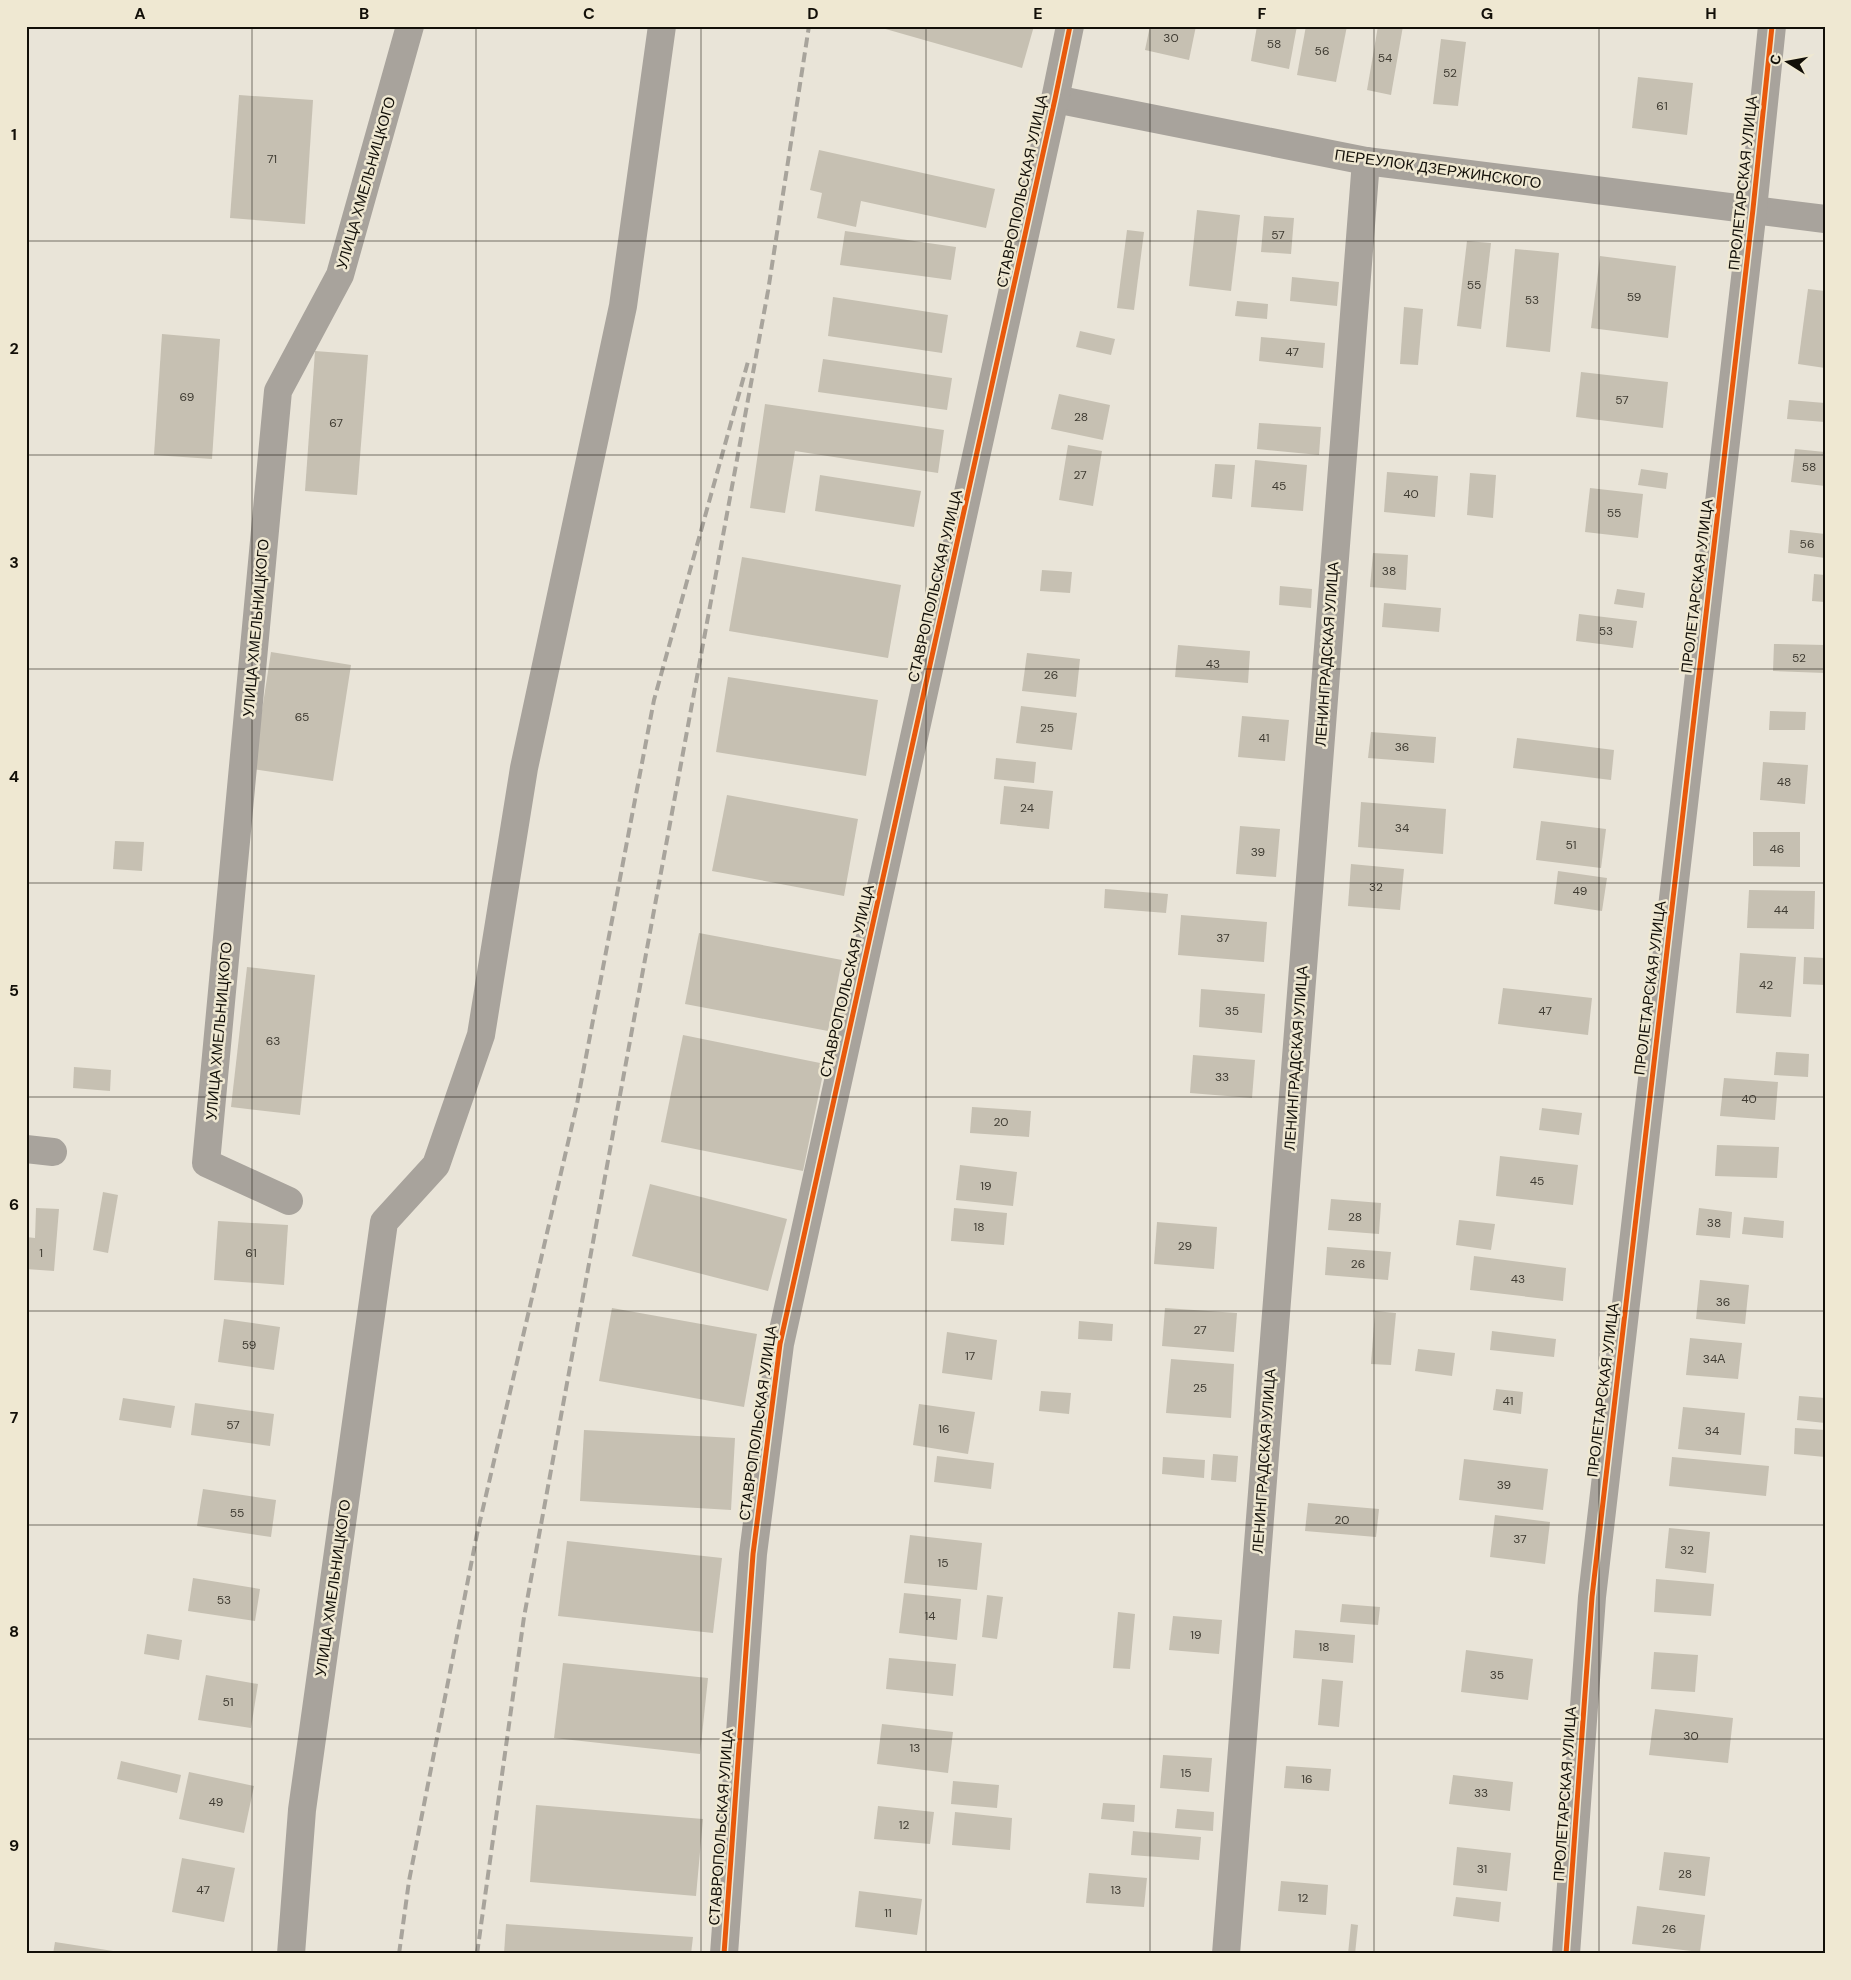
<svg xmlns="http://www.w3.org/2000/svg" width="1851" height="1980" font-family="'DM Sans',sans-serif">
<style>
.building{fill:#c6c0b2}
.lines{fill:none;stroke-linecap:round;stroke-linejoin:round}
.minor{stroke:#a8a39c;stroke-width:28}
.rail{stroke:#a8a49c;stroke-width:4;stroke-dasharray:10 5;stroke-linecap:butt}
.cycleway-casing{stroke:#efe8d2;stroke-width:8}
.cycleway{stroke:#e8590c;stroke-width:5}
.grid{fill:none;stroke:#120f08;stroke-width:1;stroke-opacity:0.55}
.labels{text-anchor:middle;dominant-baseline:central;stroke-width:5;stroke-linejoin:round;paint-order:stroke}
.number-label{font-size:12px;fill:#3f3b32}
.street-label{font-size:15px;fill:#120f08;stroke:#efe8d2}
.neatline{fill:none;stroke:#120f08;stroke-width:2}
.grid-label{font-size:16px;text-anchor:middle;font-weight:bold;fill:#120f08}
</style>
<rect width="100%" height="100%" fill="#e9e4d8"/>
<g class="building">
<path d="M875,26H1034L1022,68Z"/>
<path d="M1150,26H1196L1189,60L1145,50Z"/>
<path d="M1257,26H1297L1289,69L1251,61Z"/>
<path d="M1306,26H1347L1336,82L1297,75Z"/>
<path d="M1378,26H1403L1391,95L1367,90Z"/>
<path d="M1441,39L1466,42L1458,106L1433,104Z"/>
<path d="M1638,77L1693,83L1687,135L1632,128Z"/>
<path d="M239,95L313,100L305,224L230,218Z"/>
<path d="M819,150L995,189L986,228L861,201L856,227L817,218L822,193L810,190Z"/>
<path d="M1197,210L1240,215L1231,291L1189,286Z"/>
<path d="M1264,216L1294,218L1291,254L1261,252Z"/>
<path d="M1127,230L1144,232L1134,310L1117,308Z"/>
<path d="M845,231L956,247L951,280L840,265Z"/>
<path d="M1467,241L1491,243L1481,329L1457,326Z"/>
<path d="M1515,249L1559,253L1550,352L1506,347Z"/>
<path d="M1600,256L1676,266L1668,338L1591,328Z"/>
<path d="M1292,277L1339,282L1337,306L1290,301Z"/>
<path d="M1808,289L1825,291V368L1798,364Z"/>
<path d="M833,297L948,315L942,353L828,336Z"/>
<path d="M1237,301L1268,304L1267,319L1235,316Z"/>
<path d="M1404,307L1423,309L1418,365L1400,364Z"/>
<path d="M1080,331L1115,339L1111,355L1076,347Z"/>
<path d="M162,334L220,339L212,459L154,455Z"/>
<path d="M1261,337L1325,343L1323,368L1259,361Z"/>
<path d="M315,351L368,355L357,495L305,491Z"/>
<path d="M823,359L952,378L947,410L818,392Z"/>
<path d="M1581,372L1668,382L1663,428L1576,417Z"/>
<path d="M1059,394L1110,405L1103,440L1051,429Z"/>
<path d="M1789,400L1825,403V422L1787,419Z"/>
<path d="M765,404L944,430L938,473L795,451L785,513L750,508Z"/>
<path d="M1259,423L1321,427L1319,455L1257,449Z"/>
<path d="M1068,445L1102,451L1093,506L1059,500Z"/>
<path d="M1795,449L1825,452V486L1791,482Z"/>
<path d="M1255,460L1307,465L1303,511L1251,507Z"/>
<path d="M1215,464L1235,465L1232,499L1212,497Z"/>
<path d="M1641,469L1668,473L1666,489L1638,485Z"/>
<path d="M1387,472L1438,476L1435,517L1384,512Z"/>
<path d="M1470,473L1496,475L1493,518L1467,515Z"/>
<path d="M820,475L921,491L914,527L815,511Z"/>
<path d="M1590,488L1643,494L1638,538L1585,532Z"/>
<path d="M1790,530L1825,534V558L1788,553Z"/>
<path d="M1373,553L1408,555L1406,590L1370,587Z"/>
<path d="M742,557L901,585L888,658L729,631Z"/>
<path d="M1042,570L1072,572L1070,593L1040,591Z"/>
<path d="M1814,574L1825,575V602L1812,601Z"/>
<path d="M1280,586L1312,589L1311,608L1279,605Z"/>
<path d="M1617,589L1645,593L1643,608L1614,604Z"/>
<path d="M1384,603L1441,608L1439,632L1382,627Z"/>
<path d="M1579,614L1637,621L1633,648L1576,641Z"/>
<path d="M1774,644L1825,645V673L1773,671Z"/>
<path d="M1178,645L1250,651L1248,683L1175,677Z"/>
<path d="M271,652L351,665L333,781L253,769Z"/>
<path d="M1027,653L1080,659L1076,697L1022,691Z"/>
<path d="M728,677L878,700L866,776L716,752Z"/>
<path d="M1021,706L1077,713L1072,750L1016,743Z"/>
<path d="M1770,711L1806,712L1805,730H1769Z"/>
<path d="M1242,716L1289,720L1285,761L1238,757Z"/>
<path d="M1371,732L1436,737L1434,763L1368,758Z"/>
<path d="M1517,738L1614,750L1611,780L1513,768Z"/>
<path d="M996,758L1036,762L1034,783L994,779Z"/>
<path d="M1763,762L1808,765L1805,804L1760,800Z"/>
<path d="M1004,786L1053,791L1049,829L1000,824Z"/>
<path d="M727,795L858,819L844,896L712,871Z"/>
<path d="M1361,802L1446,809L1443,854L1358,847Z"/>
<path d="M1541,821L1606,829L1601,868L1536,860Z"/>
<path d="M1240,826L1280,829L1276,877L1236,874Z"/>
<path d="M1753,832H1800V867L1753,866Z"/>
<path d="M115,841L144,842L142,871L113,869Z"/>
<path d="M1351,864L1404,869L1400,910L1348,906Z"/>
<path d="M1558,871L1607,878L1602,911L1554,904Z"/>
<path d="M1105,889L1168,894L1166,913L1104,908Z"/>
<path d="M1749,890L1815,891L1814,929L1747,928Z"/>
<path d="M1181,915L1267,922L1264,962L1178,955Z"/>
<path d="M699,933L842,960L828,1031L685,1004Z"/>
<path d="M1740,953L1796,957L1791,1017L1736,1013Z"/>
<path d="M1804,957L1825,958V985L1803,984Z"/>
<path d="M247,967L315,975L300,1115L231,1107Z"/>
<path d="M1503,988L1592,998L1588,1035L1498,1024Z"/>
<path d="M1201,989L1265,994L1262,1033L1199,1027Z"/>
<path d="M683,1035L825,1064L803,1171L661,1142Z"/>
<path d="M1776,1052L1809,1054L1808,1077L1774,1075Z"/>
<path d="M1193,1055L1255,1060L1252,1098L1190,1093Z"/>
<path d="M74,1067L111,1070L110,1091L73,1088Z"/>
<path d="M1724,1078L1778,1082L1775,1120L1720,1116Z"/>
<path d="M972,1107L1031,1111L1029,1137L970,1133Z"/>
<path d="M1542,1108L1582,1113L1579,1135L1539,1130Z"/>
<path d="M1717,1145L1779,1147L1777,1178L1715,1176Z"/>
<path d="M1500,1156L1578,1165L1573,1205L1496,1196Z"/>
<path d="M960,1165L1017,1172L1013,1206L956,1200Z"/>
<path d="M650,1184L787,1219L768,1291L632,1256Z"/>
<path d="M103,1192L118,1195L108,1253L93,1250Z"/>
<path d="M1331,1199L1381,1203L1379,1234L1328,1230Z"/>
<path d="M36,1208L59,1209L54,1271L26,1269V1237L35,1238Z"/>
<path d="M954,1208L1007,1213L1004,1245L951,1241Z"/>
<path d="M1699,1208L1732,1212L1730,1238L1696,1235Z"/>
<path d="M1744,1217L1784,1221L1783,1238L1742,1234Z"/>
<path d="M1459,1220L1495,1224L1491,1250L1456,1245Z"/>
<path d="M218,1221L288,1225L284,1285L214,1280Z"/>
<path d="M1157,1222L1217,1227L1214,1269L1154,1264Z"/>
<path d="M1327,1247L1391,1252L1388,1280L1325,1275Z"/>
<path d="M1474,1256L1566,1268L1563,1301L1470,1290Z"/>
<path d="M1700,1280L1749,1285L1745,1324L1696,1319Z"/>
<path d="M612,1308L757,1334L744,1407L599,1381Z"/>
<path d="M1165,1308L1237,1313L1234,1352L1162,1346Z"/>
<path d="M1375,1311L1396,1313L1391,1365L1371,1364Z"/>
<path d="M224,1319L280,1327L274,1370L218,1362Z"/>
<path d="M1079,1321L1113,1324L1112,1341L1078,1339Z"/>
<path d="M1492,1331L1556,1339L1554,1357L1490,1350Z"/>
<path d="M947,1332L997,1340L992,1380L942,1373Z"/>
<path d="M1690,1338L1742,1343L1738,1379L1686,1375Z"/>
<path d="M1418,1349L1455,1353L1452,1376L1415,1371Z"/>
<path d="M1171,1359L1234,1364L1231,1418L1166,1413Z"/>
<path d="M1496,1389L1523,1392L1521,1414L1493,1410Z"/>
<path d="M1041,1391L1071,1393L1069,1414L1039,1411Z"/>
<path d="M1799,1396L1825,1398V1423L1797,1420Z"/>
<path d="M123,1398L175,1406L171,1428L119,1420Z"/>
<path d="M195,1403L274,1414L270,1446L191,1435Z"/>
<path d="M919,1404L975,1412L968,1454L913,1445Z"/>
<path d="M1683,1407L1745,1413L1741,1455L1678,1449Z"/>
<path d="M1795,1428L1825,1430V1457L1794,1454Z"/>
<path d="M584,1430L735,1438L731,1510L580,1501Z"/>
<path d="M1213,1454L1238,1456L1236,1482L1211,1480Z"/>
<path d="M937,1456L994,1463L991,1489L934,1482Z"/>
<path d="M1163,1457L1205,1460L1204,1478L1162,1474Z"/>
<path d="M1672,1457L1769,1466L1766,1496L1669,1486Z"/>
<path d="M1464,1459L1548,1469L1543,1510L1459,1500Z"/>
<path d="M203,1489L276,1500L271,1537L197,1526Z"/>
<path d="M1308,1503L1379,1509L1376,1537L1305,1531Z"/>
<path d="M1495,1515L1550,1522L1545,1564L1490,1557Z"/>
<path d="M1669,1528L1710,1532L1706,1573L1665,1568Z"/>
<path d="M910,1535L982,1543L977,1590L904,1583Z"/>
<path d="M567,1541L722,1558L713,1633L558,1616Z"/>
<path d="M193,1578L260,1589L255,1621L188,1611Z"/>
<path d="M1656,1579L1714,1584L1711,1616L1654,1612Z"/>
<path d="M904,1593L961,1599L957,1640L899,1633Z"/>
<path d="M987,1595L1003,1597L997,1639L982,1637Z"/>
<path d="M1342,1604L1380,1607L1378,1625L1340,1622Z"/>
<path d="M1118,1612L1135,1614L1130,1669L1113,1668Z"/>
<path d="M1173,1616L1222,1620L1219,1654L1169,1650Z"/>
<path d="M1295,1630L1355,1635L1353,1663L1293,1658Z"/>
<path d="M147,1634L182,1640L179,1660L144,1654Z"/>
<path d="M1466,1650L1533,1659L1528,1700L1461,1692Z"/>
<path d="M1654,1652L1698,1655L1695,1692L1651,1689Z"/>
<path d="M889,1658L956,1664L953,1696L886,1689Z"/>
<path d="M563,1663L708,1678L700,1754L554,1738Z"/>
<path d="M206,1675L258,1684L251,1728L198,1720Z"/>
<path d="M1322,1679L1343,1681L1339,1727L1318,1725Z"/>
<path d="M1655,1709L1733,1718L1728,1763L1649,1755Z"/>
<path d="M882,1724L953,1732L948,1773L877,1764Z"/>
<path d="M1163,1755L1212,1758L1209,1792L1160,1788Z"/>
<path d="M121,1761L181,1775L177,1793L117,1779Z"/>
<path d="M1286,1766L1331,1769L1329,1791L1284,1788Z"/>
<path d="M189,1772L254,1786L244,1833L179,1819Z"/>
<path d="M1453,1775L1513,1782L1510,1811L1449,1804Z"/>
<path d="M953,1781L999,1785L997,1808L951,1804Z"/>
<path d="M1103,1803L1135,1805L1134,1822L1101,1819Z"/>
<path d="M536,1805L703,1819L696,1896L530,1882Z"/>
<path d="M878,1806L934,1812L930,1844L874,1839Z"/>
<path d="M1177,1809L1214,1812L1213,1831L1175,1828Z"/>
<path d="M955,1812L1012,1818L1010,1850L952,1845Z"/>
<path d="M1133,1831L1201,1837L1199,1860L1131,1855Z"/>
<path d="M1457,1847L1511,1853L1507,1891L1453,1885Z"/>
<path d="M1664,1852L1710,1857L1705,1896L1659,1890Z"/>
<path d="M182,1858L235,1868L224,1922L172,1912Z"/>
<path d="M1089,1873L1147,1878L1144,1907L1086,1903Z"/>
<path d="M1281,1881L1328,1885L1326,1915L1278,1911Z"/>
<path d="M859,1891L922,1899L917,1935L855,1927Z"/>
<path d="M1456,1897L1501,1902L1499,1922L1453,1916Z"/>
<path d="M1637,1906L1705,1915L1700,1952L1632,1944Z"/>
<path d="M506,1924L693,1937L691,1954H504Z"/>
<path d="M1351,1924L1358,1925L1355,1954H1348Z"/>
<path d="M55,1942L126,1953V1954H53Z"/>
</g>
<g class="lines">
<g class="minor">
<path d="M1055,99L1366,161L1825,219"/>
<path d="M26,1149L53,1152"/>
<path d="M289,1201L206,1163L278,391L340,275L410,26"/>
<path d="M291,1954L302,1810L384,1222L436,1165L481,1035L524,768L623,306L662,26"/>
<path d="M724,1954L753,1554L780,1344L1055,99L1070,26"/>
<path d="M1226,1954L1366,161"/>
<path d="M1566,1954L1592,1597L1753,209L1772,26"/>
</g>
<g class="rail">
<path d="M399,1954L409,1881L477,1534L577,1104L654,700L749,358"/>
<path d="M477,1954L524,1617L768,291L809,26"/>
</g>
<g class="cycleway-casing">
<g id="cycleway">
<path d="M724,1954L753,1554L780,1344L1055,99L1070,26"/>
<path d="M1566,1954L1592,1597L1753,209L1772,26"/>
</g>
</g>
<use href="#cycleway" class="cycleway"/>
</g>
<path class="grid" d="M252,26V1954M476,26V1954M701,26V1954M926,26V1954M1150,26V1954M1374,26V1954M1599,26V1954M26,241H1825M26,455H1825M26,669H1825M26,883H1825M26,1097H1825M26,1311H1825M26,1525H1825M26,1739H1825"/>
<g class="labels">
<g class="number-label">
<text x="1171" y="38">30</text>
<text x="1274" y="44">58</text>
<text x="1322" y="51">56</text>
<text x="1385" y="58">54</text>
<text x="1450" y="73">52</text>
<text x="1662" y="106">61</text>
<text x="272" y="159">71</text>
<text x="1278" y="235">57</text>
<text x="1474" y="285">55</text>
<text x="1634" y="297">59</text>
<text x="1532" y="300">53</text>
<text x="1292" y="352">47</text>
<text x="187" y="397">69</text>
<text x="1622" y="400">57</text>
<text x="1081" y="417">28</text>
<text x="336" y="423">67</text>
<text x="1809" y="467">58</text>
<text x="1080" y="475">27</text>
<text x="1279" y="486">45</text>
<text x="1411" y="494">40</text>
<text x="1614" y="513">55</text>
<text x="1807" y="544">56</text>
<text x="1389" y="571">38</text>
<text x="1606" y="631">53</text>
<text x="1799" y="658">52</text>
<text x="1213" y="664">43</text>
<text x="1051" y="675">26</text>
<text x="302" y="717">65</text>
<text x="1047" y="728">25</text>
<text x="1264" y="738">41</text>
<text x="1402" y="747">36</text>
<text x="1784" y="782">48</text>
<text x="1027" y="808">24</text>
<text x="1402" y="828">34</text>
<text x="1571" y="845">51</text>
<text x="1777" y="849">46</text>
<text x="1258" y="852">39</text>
<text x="1376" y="887">32</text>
<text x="1580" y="891">49</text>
<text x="1781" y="910">44</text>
<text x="1223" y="938">37</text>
<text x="1766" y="985">42</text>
<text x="1232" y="1011">35</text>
<text x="1545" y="1011">47</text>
<text x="273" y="1041">63</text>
<text x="1222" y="1077">33</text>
<text x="1749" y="1099">40</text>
<text x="1001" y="1122">20</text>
<text x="1537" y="1181">45</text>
<text x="986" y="1186">19</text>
<text x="1355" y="1217">28</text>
<text x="1714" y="1223">38</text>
<text x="979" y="1227">18</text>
<text x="1185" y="1246">29</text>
<text x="41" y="1253">1</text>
<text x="251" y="1253">61</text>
<text x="1358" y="1264">26</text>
<text x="1518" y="1279">43</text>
<text x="1723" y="1302">36</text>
<text x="1200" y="1330">27</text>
<text x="249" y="1345">59</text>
<text x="970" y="1356">17</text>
<text x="1714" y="1359">34А</text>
<text x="1200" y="1388">25</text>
<text x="1508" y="1401">41</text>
<text x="233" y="1425">57</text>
<text x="944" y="1429">16</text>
<text x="1712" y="1431">34</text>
<text x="1504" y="1485">39</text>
<text x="237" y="1513">55</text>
<text x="1342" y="1520">20</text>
<text x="1520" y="1539">37</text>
<text x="1687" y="1550">32</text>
<text x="943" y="1563">15</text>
<text x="224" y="1600">53</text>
<text x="930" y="1616">14</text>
<text x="1196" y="1635">19</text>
<text x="1324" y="1647">18</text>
<text x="1497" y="1675">35</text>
<text x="228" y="1702">51</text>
<text x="1691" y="1736">30</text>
<text x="915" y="1748">13</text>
<text x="1186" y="1773">15</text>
<text x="1307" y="1779">16</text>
<text x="1481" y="1793">33</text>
<text x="216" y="1802">49</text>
<text x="904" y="1825">12</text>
<text x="1482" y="1869">31</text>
<text x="1685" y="1874">28</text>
<text x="203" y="1890">47</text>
<text x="1116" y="1890">13</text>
<text x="1303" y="1898">12</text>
<text x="888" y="1913">11</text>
<text x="1669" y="1929">26</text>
</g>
<g class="street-label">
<text transform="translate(1438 169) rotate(8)">ПЕРЕУЛОК ДЗЕРЖИНСКОГО</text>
<text transform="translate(366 183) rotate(-74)">УЛИЦА ХМЕЛЬНИЦКОГО</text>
<text transform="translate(1743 183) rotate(-84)">ПРОЛЕТАРСКАЯ УЛИЦА</text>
<text transform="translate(1022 191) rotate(-78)">СТАВРОПОЛЬСКАЯ УЛИЦА</text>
<text transform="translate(935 586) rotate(-77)">СТАВРОПОЛЬСКАЯ УЛИЦА</text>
<text transform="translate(1697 586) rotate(-83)">ПРОЛЕТАРСКАЯ УЛИЦА</text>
<text transform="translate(256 628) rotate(-85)">УЛИЦА ХМЕЛЬНИЦКОГО</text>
<text transform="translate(1327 654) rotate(-86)">ЛЕНИНГРАДСКАЯ УЛИЦА</text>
<text transform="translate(847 981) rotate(-77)">СТАВРОПОЛЬСКАЯ УЛИЦА</text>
<text transform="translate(1650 988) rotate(-83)">ПРОЛЕТАРСКАЯ УЛИЦА</text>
<text transform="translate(219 1031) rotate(-85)">УЛИЦА ХМЕЛЬНИЦКОГО</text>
<text transform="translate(1296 1058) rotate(-86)">ЛЕНИНГРАДСКАЯ УЛИЦА</text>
<text transform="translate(1603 1390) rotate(-83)">ПРОЛЕТАРСКАЯ УЛИЦА</text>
<text transform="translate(758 1423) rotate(-82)">СТАВРОПОЛЬСКАЯ УЛИЦА</text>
<text transform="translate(1264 1461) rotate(-86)">ЛЕНИНГРАДСКАЯ УЛИЦА</text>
<text transform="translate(333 1588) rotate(-82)">УЛИЦА ХМЕЛЬНИЦКОГО</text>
<text transform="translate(1565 1794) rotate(-86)">ПРОЛЕТАРСКАЯ УЛИЦА</text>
<text transform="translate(721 1827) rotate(-86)">СТАВРОПОЛЬСКАЯ УЛИЦА</text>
</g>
</g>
<rect width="1851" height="1980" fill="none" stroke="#efe8d2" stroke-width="55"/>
<g transform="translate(1788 62) rotate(281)" stroke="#efe8d2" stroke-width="4" paint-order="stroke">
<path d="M0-4L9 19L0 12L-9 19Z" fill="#120f08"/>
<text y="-8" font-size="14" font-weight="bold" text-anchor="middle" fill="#120f08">С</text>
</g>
<rect x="28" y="28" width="1796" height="1924" class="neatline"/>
<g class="grid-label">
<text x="140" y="19">A</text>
<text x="364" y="19">B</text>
<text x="589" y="19">C</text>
<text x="813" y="19">D</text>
<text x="1038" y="19">E</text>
<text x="1262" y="19">F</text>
<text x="1487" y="19">G</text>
<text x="1711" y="19">H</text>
<text x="14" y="140">1</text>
<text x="14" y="354">2</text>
<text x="14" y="568">3</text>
<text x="14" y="782">4</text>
<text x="14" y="996">5</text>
<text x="14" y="1210">6</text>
<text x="14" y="1423">7</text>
<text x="14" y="1637">8</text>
<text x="14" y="1851">9</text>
</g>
</svg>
